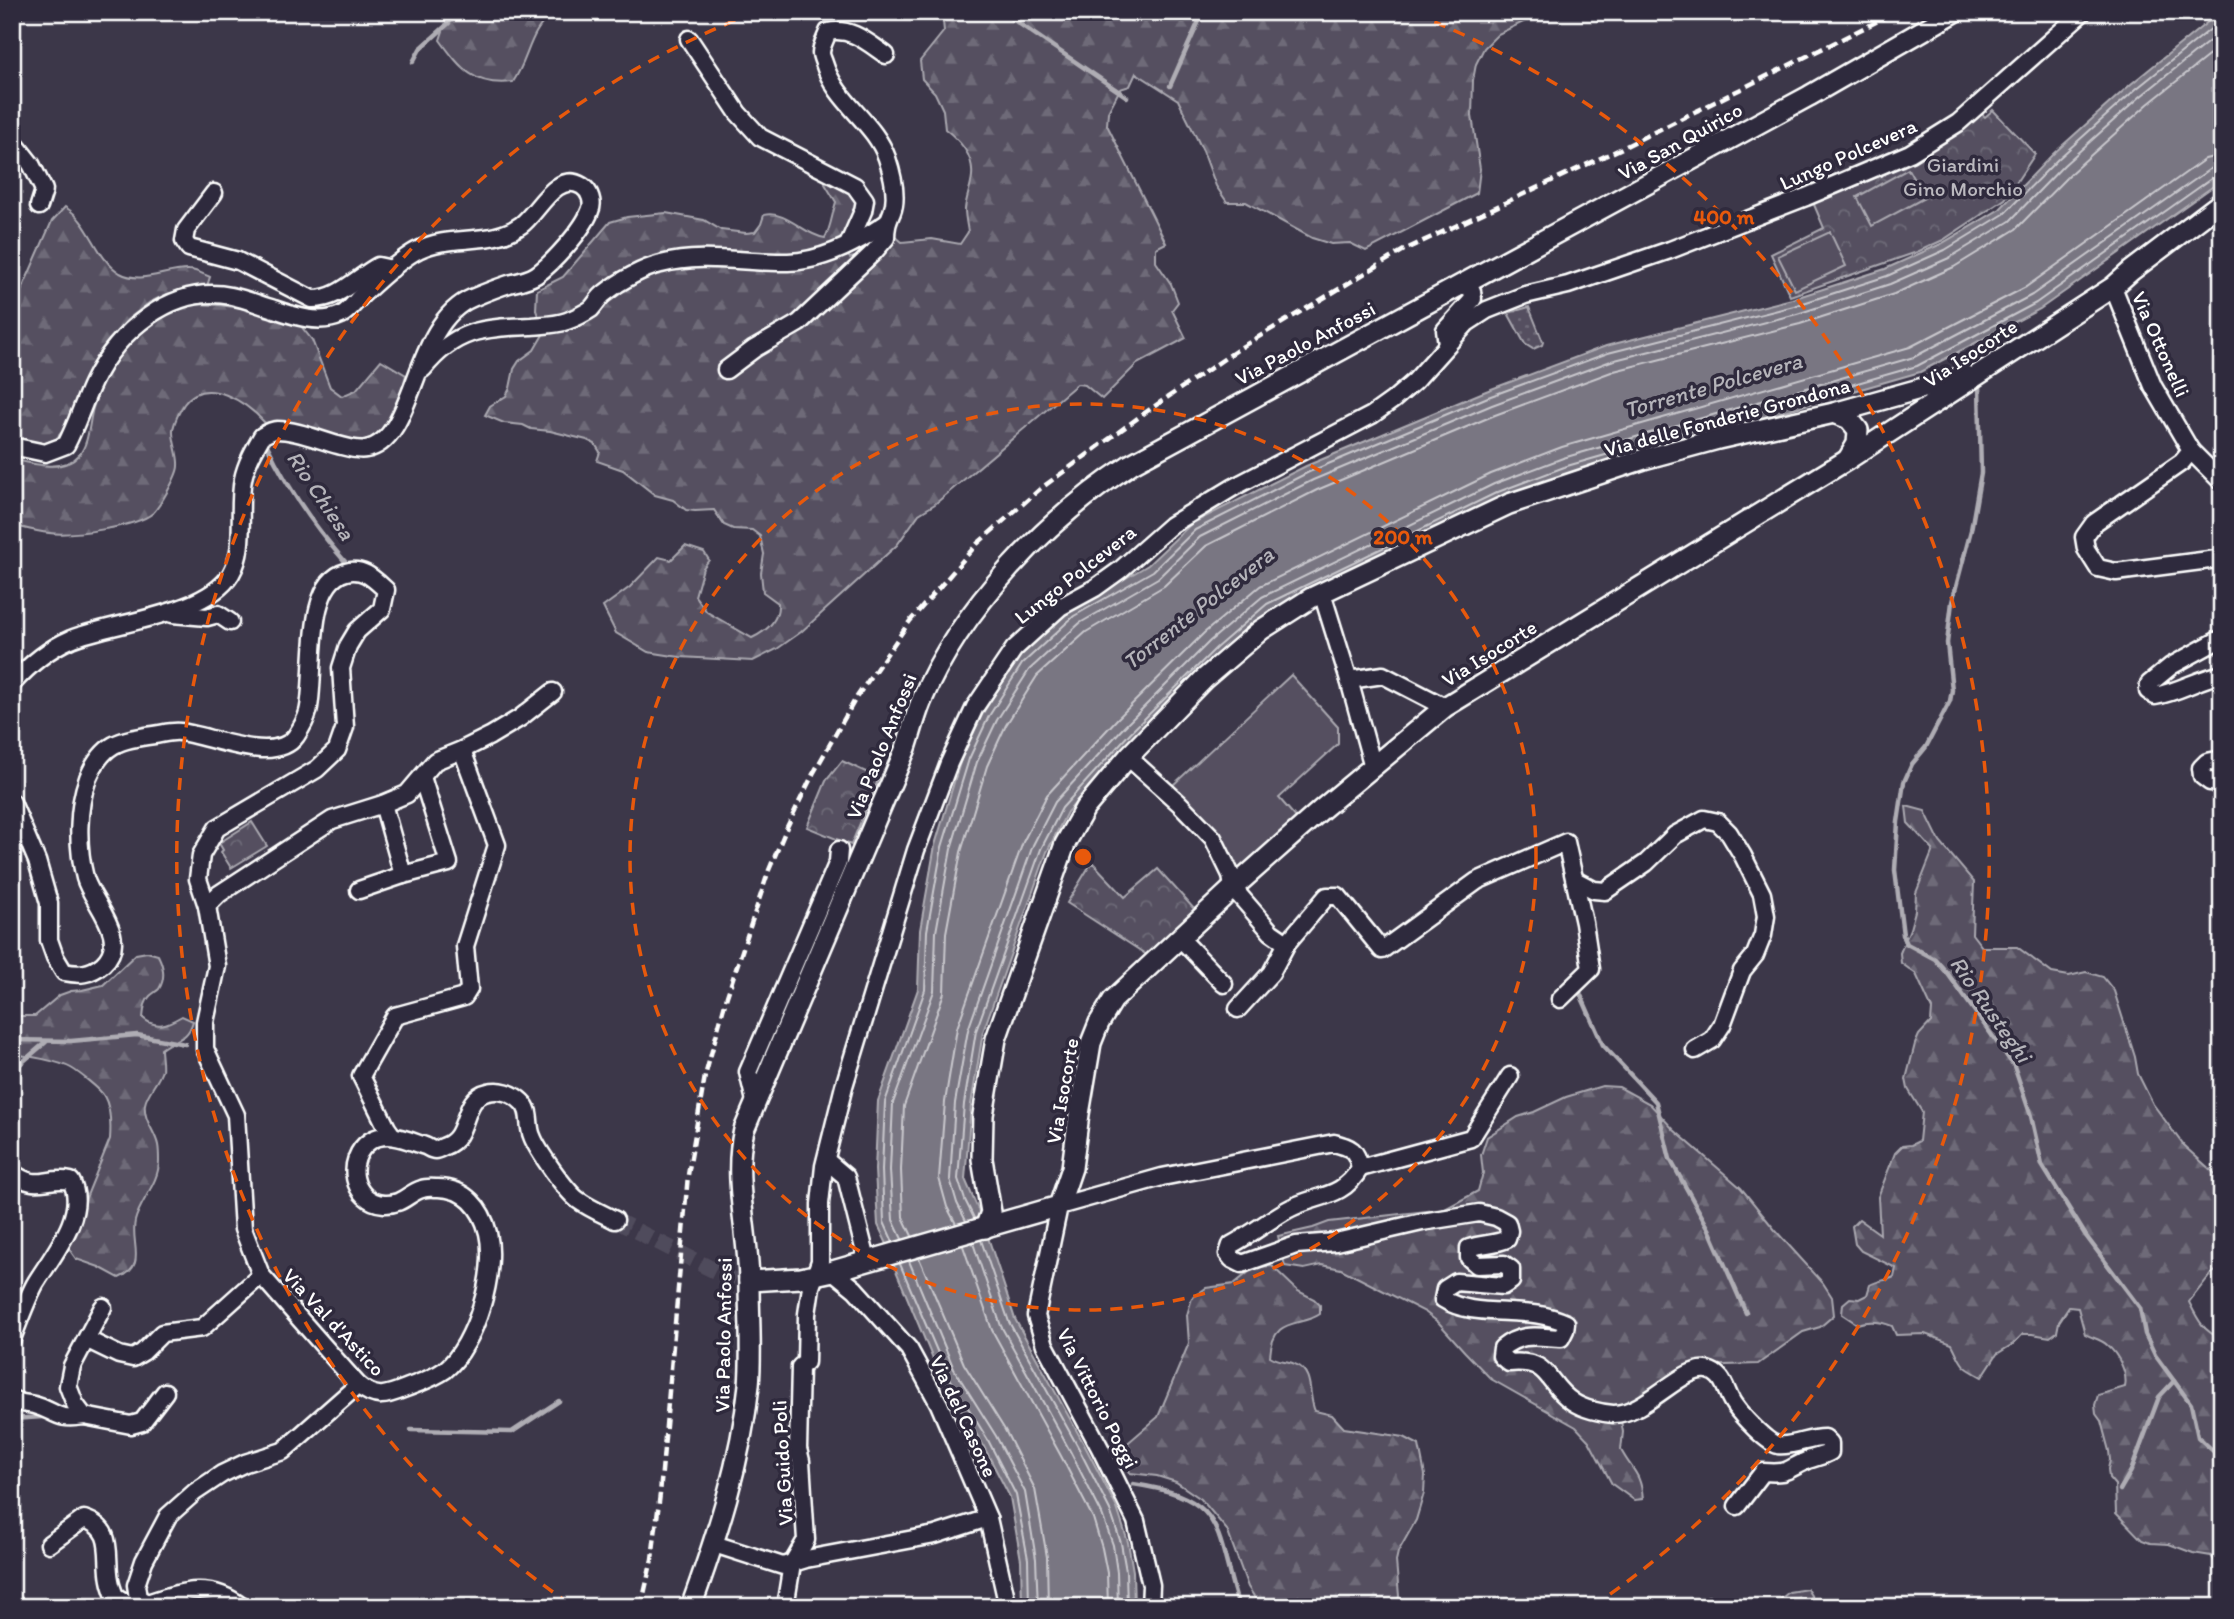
<svg xmlns="http://www.w3.org/2000/svg" width="2234" height="1619" font-family="Itim,sans-serif">
<style>
.grass{fill:url(#grass-dots);stroke:#aaa8b0;stroke-width:2}
.forest{fill:url(#forest-firs);stroke:#aaa8b0;stroke-width:2}
.park{fill:url(#park-crowns);stroke:#aaa8b0;stroke-width:2}
.garden{fill:#555060;stroke:#aaa8b0;stroke-width:2}
.water{fill:#797682;stroke:#afadb4;stroke-width:2}
.lines{fill:none;stroke-linecap:round;stroke-linejoin:round}
.shore{stroke:#c9c8cd;stroke-width:2}
.stream{stroke:#afadb4;stroke-width:4.5}
.minor-tunnel{stroke:#504b5b;stroke-width:16;stroke-dasharray:16 8;stroke-linecap:butt}
.minor-casing{stroke:#fff;stroke-width:21}
.major-casing{stroke:#fff;stroke-width:24}
.minor{stroke:#2f2a3d;stroke-width:16}
.major{stroke:#2f2a3d;stroke-width:19}
.rail{stroke:#fff;stroke-width:4.5;stroke-dasharray:10 5;stroke-linecap:butt}
.ring{fill:none;stroke:#e8590c;stroke-width:3.5;stroke-dasharray:12 9}
.labels{text-anchor:middle;dominant-baseline:central;stroke-width:7;stroke-linejoin:round;paint-order:stroke}
.street-label{font-size:21px;fill:#fff;stroke:#2f2a3d}
.park-label{font-size:21px;fill:#bbb9bf;stroke:#2f2a3d}
.water-label{font-size:23px;font-style:italic;fill:#b5b4ba;stroke:#2f2a3d}
.centre{fill:#e8590c;stroke:#2f2a3d;stroke-width:3.5}
.ring-label{font-size:21px;text-anchor:middle;font-weight:bold;fill:#e8590c;stroke:#2f2a3d;stroke-width:7;stroke-linejoin:round;paint-order:stroke}
</style>
<defs>
<pattern id="grass-dots" width="8" height="8" patternUnits="userSpaceOnUse" patternTransform="scale(1.75)"><rect width="8" height="8" fill="#555060"/><path d="M2 2h.1M6 6h.1" fill="none" stroke="#6e6a78" stroke-width="1.8" stroke-linecap="round"/></pattern>
<pattern id="forest-firs" width="22" height="20" patternUnits="userSpaceOnUse" patternTransform="scale(1.75)"><rect width="22" height="20" fill="#555060"/><path d="M5 1l3.5 6h-7zM16 11l3.5 6h-7z" fill="#6e6a78"/></pattern>
<pattern id="park-crowns" width="20" height="18" patternUnits="userSpaceOnUse" patternTransform="scale(1.75)"><rect width="20" height="18" fill="#555060"/><path d="M2 6a3 3 0 1 1 6 0M12 15a3 3 0 1 1 6 0" fill="none" stroke="#6e6a78"/></pattern>
</defs>
<rect width="100%" height="100%" fill="#3c3749"/>
<filter id="ink" filterUnits="userSpaceOnUse"><feTurbulence type="fractalNoise" baseFrequency=".0143" numOctaves="2"/><feDisplacementMap in="SourceGraphic" scale="14" xChannelSelector="R" yChannelSelector="G"/><feConvolveMatrix kernelMatrix="1 2 1 2 8 2 1 2 1" color-interpolation-filters="sRGB"/></filter>
<g filter="url(#ink)">
<path class="grass" d="M1529,307L1543,342L1542,345L1533,349L1525,344L1508,313Z"/>
<g class="forest">
<path d="M453,12H554C528,32 530,57 513,82C475,87 461,69 440,40L446,22Z"/>
<path d="M942,12H1544L1498,34L1484,48L1476,64L1473,80L1472,116L1480,169L1477,193L1366,251L1350,243L1331,244L1312,238L1246,202H1227L1216,186L1203,151L1178,100L1136,73L1130,86L1120,89L1108,112L1107,125L1166,243L1156,248V262L1171,284L1178,302L1172,310L1186,338L1137,364L1102,399L1085,385L1077,384L935,504L919,514L897,545L801,632L777,649L753,661L680,657L648,652L616,633L603,607L630,587L659,557L671,560L685,546L704,552L709,560L703,568L695,596L707,612L752,638C767,631 779,620 778,603L763,592L761,573L764,554L760,536L752,530L733,529L724,525L714,510L695,511L686,510L673,500L655,495L623,470L597,461L600,452L595,444L587,440L550,431L531,429L523,425L504,423L485,415L490,406L506,396L510,388L514,369L519,361L534,350L544,333L536,310L537,290L563,277L610,222L627,217L666,213L704,220L721,230L746,233L755,232L761,224L764,215C787,210 803,235 825,238C831,227 832,214 836,202L825,184L834,180L857,197L858,207L843,251L850,258L859,256L895,236L902,242L932,239L960,244L968,232C967,225 965,217 965,209C966,198 971,187 972,176C974,155 959,140 945,129L943,110L935,93L922,79L920,61L944,31Z"/>
<path d="M65,207C91,222 95,258 120,273C142,285 166,269 189,270C196,270 203,274 210,277L207,286L167,294L150,302L127,320L111,340L89,372L68,424L56,439L43,444L12,436V312L52,221Z"/>
<path d="M195,304L219,305L250,309L300,325L312,340L330,387L342,396L356,390L381,360L406,375L399,402L388,423L375,437L357,442L275,421L265,423C247,403 206,374 184,404C179,412 175,420 173,429C172,441 179,454 178,466C178,475 160,506 153,513C137,527 70,536 49,533C37,532 24,528 12,525V459C32,464 64,473 79,455C89,444 89,422 93,408C104,368 136,328 174,311C180,308 188,306 195,304Z"/>
<path d="M1906,806L1925,811L1940,842L1974,882L1972,934L1982,947H2017L2052,973L2069,976L2086,972L2103,977L2114,991L2135,1057L2138,1074L2153,1104L2184,1146L2222,1180V1267L2211,1274L2189,1302C2198,1320 2203,1331 2222,1339V1571L2211,1556L2193,1553L2169,1544L2150,1543L2142,1540L2116,1513L2115,1485L2109,1478L2108,1469L2110,1460L2109,1451L2101,1421L2096,1414L2095,1405L2098,1395L2125,1387C2128,1373 2118,1354 2107,1345C2101,1339 2092,1338 2085,1334L2078,1308L2069,1307L2059,1322L2057,1332L2050,1337L2032,1334H2023L2013,1344L1997,1354L1982,1377C1959,1365 1963,1365 1952,1344L1925,1334L1896,1335L1892,1326C1880,1321 1870,1320 1857,1324L1842,1314L1843,1304L1850,1298L1859,1299L1867,1295L1870,1285C1878,1280 1886,1281 1894,1277L1896,1268L1861,1251L1855,1244L1852,1226L1859,1219L1880,1234L1878,1197L1895,1153L1902,1146L1911,1145L1919,1141L1922,1112L1908,1089L1906,1079L1915,1044L1919,1035L1931,1022L1932,1009L1916,974L1901,963L1900,953L1910,929L1915,911L1916,893L1933,850L1908,823Z"/>
<path d="M147,952L158,955C163,965 166,978 159,989C157,991 152,994 150,996C144,1002 144,1010 143,1018C156,1030 168,1024 182,1016L193,1021C187,1042 176,1037 161,1049C161,1055 163,1064 162,1070C159,1082 147,1092 145,1104C143,1120 155,1131 158,1145C159,1150 159,1156 159,1161C159,1184 140,1200 135,1221C130,1244 148,1266 119,1278L99,1267L76,1259L69,1249L75,1225L110,1139C111,1125 111,1108 104,1096C100,1089 78,1072 71,1068C60,1062 25,1054 12,1055V1016H35L60,995L71,991L82,990L103,985L136,954Z"/>
<path d="M1602,1086L1619,1087L1650,1104L1674,1130L1741,1188L1775,1230L1823,1283L1832,1297L1834,1315L1820,1327L1803,1332L1758,1364L1693,1366L1620,1415L1623,1432L1621,1450C1632,1471 1641,1472 1643,1499L1634,1500L1612,1484L1589,1441L1576,1427L1491,1379L1465,1352L1439,1323L1425,1312L1341,1269L1322,1265L1304,1269L1285,1266L1278,1236L1313,1228L1329,1222L1445,1209L1478,1191L1483,1173L1481,1155L1487,1137L1518,1117L1534,1112L1566,1097Z"/>
<path d="M1272,1266L1298,1291L1314,1299L1320,1305V1314C1300,1328 1273,1315 1270,1356C1279,1362 1288,1360 1297,1365C1314,1373 1308,1396 1315,1411L1332,1415L1344,1428L1404,1437L1419,1445L1425,1475L1424,1493L1416,1520L1398,1552L1396,1561L1399,1596L1397,1607H1261L1248,1587L1227,1530L1201,1499L1176,1482L1157,1476L1130,1473L1123,1447L1158,1417L1189,1343L1187,1315L1192,1298L1206,1288L1234,1284L1255,1267Z"/>
<path d="M1807,1589L1818,1607H1767L1775,1604L1789,1592Z"/>
<path d="M1708,1596L1726,1598L1740,1607H1687Z"/>
</g>
<g class="park">
<path d="M1993,110L2035,154L2005,199L1943,240L1917,252L1790,296L1771,254L1824,228L1812,200L1911,158L1976,118L1981,113L1985,117Z"/>
<path d="M842,761L879,778L851,845L807,827L826,781Z"/>
<path d="M252,822L267,846L231,868L221,852L223,850L219,843Z"/>
<path d="M1092,862L1125,897L1158,869L1195,910L1147,955L1067,903Z"/>
</g>
<g class="garden">
<path d="M1908,169L1924,198L1872,226L1857,197Z"/>
<path d="M1830,232L1846,266L1795,290L1778,256Z"/>
<path d="M1291,675L1338,727V744L1279,798L1298,820L1241,874L1216,829L1173,785Z"/>
</g>
<path class="water" d="M2220,12L2222,180L2040,309L1920,372L1569,473L1501,498L1272,609L1220,653L1136,737L1067,812L1047,852L983,1032L971,1105L965,1179L981,1216L1015,1319L1084,1444L1117,1508L1128,1542L1133,1571L1134,1607H1022L1021,1560L1010,1497L982,1443L940,1376L894,1266L887,1244L878,1225L875,1170L878,1101L918,989L920,930L935,845L962,756L983,713L1016,660L1070,611L1148,565L1191,524L1306,466L1486,391L1606,346L1792,299L1885,269L1941,244L2000,209L2053,154L2131,84Z"/>
<g class="lines">
<g class="shore">
<path d="M974,1218L965,1200L958,1179L964,1104L976,1031L1041,849L1062,808L1131,732L1216,648L1267,604L1498,492L1567,466L1917,366L2036,303L2215,176L2222,174"/>
<path d="M966,1221L957,1203L950,1179L955,1103L968,1030L1033,845L1055,802L1124,727L1210,641L1262,597L1494,484L1563,458L1914,357L2032,295L2210,169L2222,166"/>
<path d="M956,1224L947,1207L939,1178L945,1102L957,1028L1023,842L1047,795L1117,719L1204,633L1260,586L1491,474L1562,447L1910,347L2026,287L2205,159L2222,155"/>
<path d="M912,1236L903,1217L901,1170L904,1106L944,993L946,933L961,852L987,766L1006,725L1037,676L1086,632L1164,586L1206,546L1317,490L1495,415L1614,371L1800,324L1894,294L1954,267L2016,229L2071,173L2148,104L2222,45"/>
<path d="M902,1239L893,1220L890,1170L893,1103L934,991L936,932L951,849L977,762L997,720L1029,670L1080,623L1158,578L1200,537L1313,480L1492,405L1611,361L1797,314L1890,284L1949,258L2010,221L2064,165L2141,96L2222,31"/>
<path d="M981,1240L1009,1322L1078,1447L1110,1510L1121,1543L1126,1571L1127,1607"/>
<path d="M893,1242L884,1222L882,1170L885,1102L925,990L927,931L942,847L969,759L989,716L1022,664L1074,616L1153,571L1195,530L1309,472L1488,397L1608,353L1794,306L1887,276L1945,250L2004,214L2058,159L2136,89L2222,20"/>
<path d="M973,1243L1001,1326L1070,1451L1102,1514L1113,1545L1117,1572L1118,1607"/>
<path d="M963,1246L992,1330L1061,1456L1093,1518L1102,1548L1107,1573L1108,1607"/>
<path d="M919,1258L964,1364L1005,1430L1035,1489L1047,1557L1048,1607"/>
<path d="M909,1261L954,1369L996,1436L1025,1492L1036,1559L1038,1607"/>
<path d="M900,1264L946,1372L988,1440L1016,1495L1028,1559L1029,1607"/>
</g>
<g class="stream">
<path d="M1002,12L1127,97"/>
<path d="M413,62L420,49L449,23L454,12"/>
<path d="M1170,86L1203,12"/>
<path d="M1979,386L1981,473L1971,530L1952,602L1947,643L1952,690L1950,701L1926,747L1912,764L1904,782L1898,822L1895,870L1903,935L1907,944L1935,959L1948,974L2014,1066L2031,1116L2042,1165L2086,1236L2140,1308L2145,1334L2155,1355L2191,1404L2198,1437L2222,1459"/>
<path d="M266,443C287,488 316,529 348,565"/>
<path d="M1579,991L1603,1045L1656,1102L1670,1159L1709,1229L1746,1313"/>
<path d="M12,1040L71,1041L137,1035L185,1044"/>
<path d="M12,1071L46,1042"/>
<path d="M12,1419L43,1417"/>
<path d="M411,1430L512,1432L559,1401"/>
<path d="M1133,1484C1228,1498 1214,1530 1239,1607"/>
<path d="M2120,1490L2131,1471L2159,1397L2174,1381"/>
</g>
<path class="minor-tunnel" d="M615,1220L735,1281"/>
<g class="minor-casing">
<g id="minor">
<path d="M12,14L14,12"/>
<path d="M689,39L738,113L760,137L855,186L865,200L863,211L848,245"/>
<path d="M12,140L31,164L44,190L39,206"/>
<path d="M214,193L186,230L184,241L189,248L238,261L312,299C338,300 356,278 378,266L392,269"/>
<path d="M2113,287L2153,386L2191,451L2182,462L2094,523L2084,537L2086,549L2098,568L2116,572L2217,559L2222,561"/>
<path d="M1447,344L1445,330L1473,299L1472,291L1467,281"/>
<path d="M423,369C455,329 482,328 531,326C543,325 556,325 567,321C575,318 585,313 591,309C596,304 599,297 605,293C620,281 643,268 661,264C703,253 746,263 788,262C823,261 857,243 885,224"/>
<path d="M726,370L754,349L799,323L874,252L886,238C886,226 888,222 892,212C898,197 892,173 887,158C874,121 836,103 824,63C823,60 821,56 821,53C821,46 826,38 828,32C851,27 867,42 886,55"/>
<path d="M12,446L45,453L66,445C77,424 83,403 93,382C117,332 172,284 231,296C246,299 260,305 274,309C294,316 320,325 341,315C348,312 355,302 361,296C375,283 401,258 418,250C451,233 491,247 521,225C538,213 556,170 582,186C590,191 594,203 590,211C583,230 552,264 536,275C528,280 517,282 509,284C496,288 484,293 472,298C411,324 417,440 366,449C357,451 346,447 338,445C319,440 297,430 277,430C272,430 267,433 262,436C254,450 246,464 243,479C237,509 247,547 231,574C206,615 114,622 71,639C48,649 29,665 12,684"/>
<path d="M2191,451L2222,482"/>
<path d="M1322,593L1349,680L1373,767"/>
<path d="M172,614L207,617L218,614L230,622"/>
<path d="M2222,638L2171,666L2149,684L2148,691L2155,696C2179,692 2198,679 2222,674"/>
<path d="M1349,680L1383,675L1445,707"/>
<path d="M1128,757L1179,803L1213,838L1231,875L1233,888L1271,932L1287,943L1327,896H1338L1382,950L1477,881L1566,842L1584,923L1591,969L1560,999"/>
<path d="M2222,759L2207,762L2201,768L2202,776L2210,782L2222,783"/>
<path d="M12,802L37,861L49,903V940L55,957L64,972C79,975 90,975 103,964C131,938 92,903 85,878C77,847 77,808 88,778C103,743 119,740 154,735C162,734 172,731 180,732C209,735 275,766 296,736C300,730 306,720 308,712C317,678 303,583 346,572C363,567 374,579 386,590L382,609L357,631L348,646L341,668L345,727L337,750L317,769L217,828L201,855L198,879L207,906L217,966L205,1022V1049L236,1115L243,1229L261,1275L358,1385C376,1400 386,1396 406,1388C419,1383 434,1378 445,1370C476,1345 497,1271 488,1233C482,1208 465,1188 438,1188C434,1188 427,1187 422,1189C408,1193 403,1205 384,1204C352,1202 344,1159 370,1141C387,1130 407,1140 425,1146C428,1147 431,1150 435,1150C438,1150 442,1147 445,1146C471,1137 460,1098 488,1092C500,1089 513,1093 522,1102C532,1111 527,1125 532,1136C537,1150 566,1191 578,1200C589,1208 603,1214 615,1220"/>
<path d="M403,875L449,863L422,777"/>
<path d="M1575,880L1594,890L1605,891L1646,863L1675,835L1704,819L1718,822L1729,833L1743,856L1762,894L1766,916L1763,935L1755,955L1742,971L1722,1025L1712,1040L1695,1050"/>
<path d="M359,890L403,875L383,804"/>
<path d="M207,906L219,894L332,820L383,804L407,794L435,761L462,750L490,736L520,718L553,692"/>
<path d="M1180,938L1224,984"/>
<path d="M1238,1009L1271,973L1287,943"/>
<path d="M755,1101L748,1072L838,862L839,850"/>
<path d="M392,1135L387,1128L361,1076L395,1016L464,997L469,989L465,946L497,845L462,750"/>
<path d="M826,1160L846,1177L867,1260"/>
<path d="M1360,1168L1471,1138L1510,1076"/>
<path d="M12,1172C37,1192 45,1176 71,1181C89,1213 51,1257 35,1284C26,1301 19,1321 12,1339"/>
<path d="M833,1271L855,1289L909,1349L939,1404L988,1518L1008,1607"/>
<path d="M103,1307L72,1366L68,1386L75,1404L84,1416L131,1425L142,1422L165,1392"/>
<path d="M88,1340L119,1355L133,1358L143,1352L162,1333L202,1328L261,1275"/>
<path d="M12,1399C20,1404 25,1403 34,1405C57,1411 55,1421 84,1416"/>
<path d="M49,1544L84,1519C116,1529 105,1556 110,1580C111,1586 113,1591 115,1596L133,1607"/>
<path d="M714,1544L783,1566L806,1559L935,1535L988,1518"/>
<path d="M242,1607C210,1581 181,1592 147,1603L138,1598L136,1585L144,1561L168,1516L195,1492L222,1474L245,1463L283,1451L358,1385"/>
<path d="M785,1607L792,1564L806,1540L801,1461L798,1449L800,1367L806,1362L807,1314L811,1287L820,1261V1204L824,1166L844,1086L916,850L949,763L975,707L1014,649L1060,607L1095,588L1120,570L1171,525L1234,487L1372,415L1393,400L1415,381L1467,323L1487,310L1525,295L1568,285L1670,250L1806,197L1910,153L1958,123L2083,12"/>
<path d="M1150,1607L1151,1585L1136,1521L1100,1448L1045,1345L1036,1316L1059,1206L1162,1177L1334,1143C1352,1148 1356,1149 1360,1168C1342,1200 1315,1194 1287,1210C1268,1221 1250,1235 1231,1245L1228,1254L1232,1259L1242,1264L1296,1245L1336,1242L1422,1222L1479,1213L1496,1217L1507,1223L1509,1231L1507,1239C1494,1245 1482,1243 1469,1248V1258L1477,1265L1504,1264L1511,1269V1281L1503,1286L1456,1282L1445,1289L1443,1299C1475,1320 1528,1304 1566,1323L1565,1330L1561,1338C1537,1337 1522,1332 1502,1348L1501,1356L1509,1363C1553,1359 1544,1383 1573,1402C1583,1409 1601,1413 1613,1414C1645,1415 1683,1365 1707,1370C1726,1374 1725,1394 1735,1406C1742,1416 1767,1443 1778,1445C1793,1447 1810,1437 1825,1438L1830,1443V1452C1823,1456 1816,1457 1808,1460C1785,1470 1790,1474 1763,1472L1737,1506"/>
</g>
</g>
<g class="major-casing">
<g id="major">
<path d="M1834,413L1849,419L1858,430L1857,444L1848,459"/>
<path d="M985,1228L991,1212L982,1159L983,1115L996,1039L1065,844L1085,808L1128,757L1204,679L1261,630L1311,598L1509,504L1644,459L1718,439L1834,413L1966,376"/>
<path d="M749,1281L801,1278L833,1271L1059,1206L1072,1168L1079,1114L1091,1043L1099,1023L1113,1000L1233,888L1322,809L1445,707L1847,460L2113,287L2131,271L2222,202"/>
<path d="M691,1607C717,1535 741,1462 749,1385C752,1352 749,1317 749,1284C749,1234 732,1178 744,1130L906,748C911,733 915,717 921,702C961,607 1047,519 1131,464L1809,96L1955,12"/>
</g>
</g>
<use href="#minor" class="minor"/>
<use href="#major" class="major"/>
<path class="rail" d="M641,1607L652,1559L660,1494L688,1175L705,1076L727,996L769,870L787,827L813,774L856,698L910,621L977,544L1040,489L1146,412L1240,348L1404,250L1620,149L1896,12"/>
</g>
</g>
<g class="ring">
<circle cx="1083" cy="857" r="453"/>
<path d="M570 1604A906 906 0 0 1 751 14M1415 14A906 906 0 0 1 1596 1604"/>
</g>
<g class="labels">
<g class="street-label">
<text transform="translate(1680 141) rotate(-29)">Via San Quirico</text>
<text transform="translate(1848 154) rotate(-24)">Lungo Polcevera</text>
<text transform="translate(1305 343) rotate(-28)">Via Paolo Anfossi</text>
<text transform="translate(2161 344) rotate(66)">Via Ottonelli</text>
<text transform="translate(1970 353) rotate(-33)">Via Isocorte</text>
<text transform="translate(1727 417) rotate(-15)">Via delle Fonderie Grondona</text>
<text transform="translate(1075 574) rotate(-38)">Lungo Polcevera</text>
<text transform="translate(1489 653) rotate(-32)">Via Isocorte</text>
<text transform="translate(881 746) rotate(-68)">Via Paolo Anfossi</text>
<text transform="translate(1062 1091) rotate(-80)">Via Isocorte</text>
<text transform="translate(334 1322) rotate(47)">Via Val d'Astico</text>
<text transform="translate(723 1335) rotate(-89)">Via Paolo Anfossi</text>
<text transform="translate(1098 1398) rotate(63)">Via Vittorio Poggi</text>
<text transform="translate(964 1416) rotate(65)">Via del Casone</text>
<text transform="translate(782 1463) rotate(-93)">Via Guido Poli</text>
</g>
<g class="park-label">
<text x="1963" y="164">Giardini<tspan x="1963" dy="24">Gino Morchio</tspan></text>
</g>
<g class="water-label">
<text transform="translate(1713 385) rotate(-16)">Torrente Polcevera</text>
<text transform="translate(321 495) rotate(56)">Rio Chiesa</text>
<text transform="translate(1198 608) rotate(-38)">Torrente Polcevera</text>
<text transform="translate(1991 1009) rotate(55)">Rio Rusteghi</text>
</g>
</g>
<circle cx="1083" cy="857" r="10" class="centre"/>
<g class="ring-label">
<text x="1724" y="224">400 m</text>
<text x="1403" y="544">200 m</text>
</g>
<rect width="2234" height="1619" fill="none" stroke="#2f2a3d" stroke-width="42"/>
<rect x="21" y="21" width="2192" height="1577" fill="none" stroke="#fff" stroke-width="2.5" filter="url(#ink)"/>
</svg>
